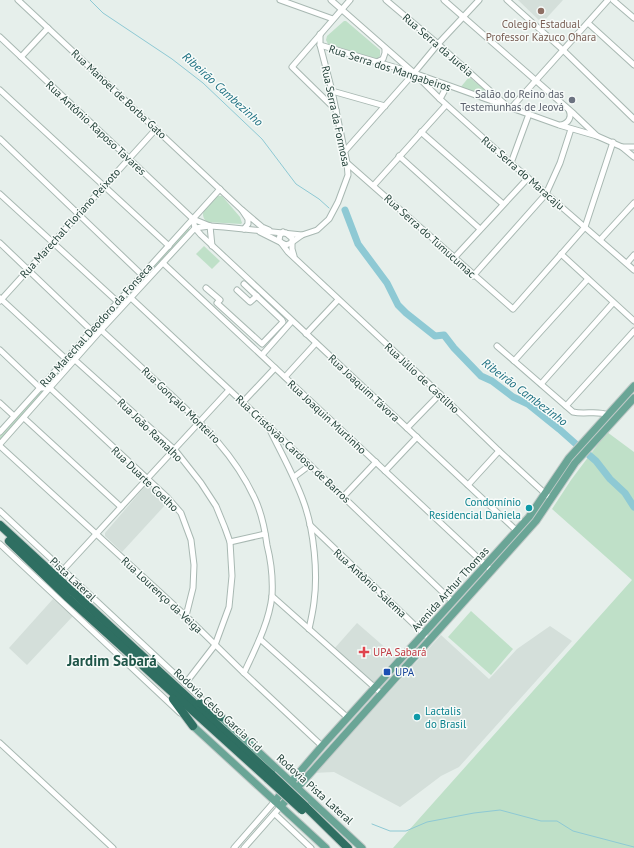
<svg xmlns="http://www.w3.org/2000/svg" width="634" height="848" font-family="'PT Sans',sans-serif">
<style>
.built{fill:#d4dfda}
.green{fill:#bfe0c8}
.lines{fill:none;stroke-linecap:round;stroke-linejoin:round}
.stream{stroke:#8ec9d4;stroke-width:1}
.river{stroke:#8ec9d4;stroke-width:7}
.minor-casing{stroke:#a8b8b2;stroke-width:7}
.major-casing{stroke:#c2cac8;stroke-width:9}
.highway-casing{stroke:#c2cac8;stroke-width:10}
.minor{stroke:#fff;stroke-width:5}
.major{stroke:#6aa596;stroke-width:7}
.highway{stroke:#2f6f62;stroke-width:8}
.highway-bridge-casing{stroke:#c2cac8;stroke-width:10;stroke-linecap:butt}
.highway-bridge{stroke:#2f6f62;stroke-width:8}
.education-dot{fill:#8d6e63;stroke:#f7fbf9;stroke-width:1.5}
.worship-dot{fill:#6b7280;stroke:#f7fbf9;stroke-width:1.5}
.culture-dot{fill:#0f9aa8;stroke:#f7fbf9;stroke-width:1.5}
.health-dot{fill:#e0444e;stroke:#f7fbf9;stroke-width:1.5}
.transit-dot{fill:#1a4fb4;stroke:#f7fbf9;stroke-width:1.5}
.labels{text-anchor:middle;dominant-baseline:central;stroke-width:3;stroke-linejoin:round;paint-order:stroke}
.education-label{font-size:11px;fill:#785e54;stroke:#f7fbf9}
.street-label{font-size:11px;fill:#24423a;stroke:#f7fbf9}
.worship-label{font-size:11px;fill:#5b616d;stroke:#f7fbf9;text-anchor:end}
.culture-label{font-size:11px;fill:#0d838f;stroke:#f7fbf9;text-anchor:end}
.health-label{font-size:11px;fill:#be3a42;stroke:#f7fbf9;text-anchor:start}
.transit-label{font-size:11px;fill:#164399;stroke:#f7fbf9;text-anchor:start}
.water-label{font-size:12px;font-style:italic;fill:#1c6f80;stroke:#f7fbf9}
.district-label{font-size:15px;font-weight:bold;fill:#1f5548;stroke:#f7fbf9}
</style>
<rect width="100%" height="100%" fill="#e6efeb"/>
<g class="built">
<path d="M518,0H563L542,23Z"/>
<path d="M147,484L167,503L122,552L105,536V533Z"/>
<path d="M53,599L73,616L27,665L9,648Z"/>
<path d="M357,623L396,657L373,683L334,649Z"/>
<path d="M550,626L572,641L459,767L441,776L400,807L334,772L313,773L351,734L441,635L489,679L517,649Z"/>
</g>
<g class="green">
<path d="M344,21H346L380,50V56L378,58H374L328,44L326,40L327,36Z"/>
<path d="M469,77L499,101L460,88Z"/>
<path d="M217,196H222L240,217L242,223L241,224L207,222C197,214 208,201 217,196Z"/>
<path d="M187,228L189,229V231L125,302L123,303L122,301Z"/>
<path d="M204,246L220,261L212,269L196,254Z"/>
<path d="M117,306L119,307L52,383H49V381Z"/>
<path d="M41,389L44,391L0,441V436Z"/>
<path d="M607,432L634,452V848H393L632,580L552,509L571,480Z"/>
<path d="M471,611L513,649L491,675L448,637Z"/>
</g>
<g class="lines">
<g class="stream">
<path d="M90,0L103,13L172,59L203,83L262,139L296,184L319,199L329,208"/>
<path d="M372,824L390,831H406L427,822L474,813L500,810L541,821H557L573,831L634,847"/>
</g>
<g class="river">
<path d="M345,210L358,244L387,283L398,305L406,313L435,336L444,335L454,348L481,376L492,381L513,397L528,404L559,429L577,445"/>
<path d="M589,455L596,461L610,479L625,493L634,507"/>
</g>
<g class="minor-casing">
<g id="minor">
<path d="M18,0L242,210"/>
<path d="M280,0L333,19"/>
<path d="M331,0L414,73L440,99L511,163L634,270"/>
<path d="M386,0L438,44L506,105"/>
<path d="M444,0L574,114L597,136L622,147L634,157"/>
<path d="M507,0L563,50L634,119"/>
<path d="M613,0L634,18"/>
<path d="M588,23L634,65"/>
<path d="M0,37L193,219L210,226"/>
<path d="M320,45L414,73L559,125L597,136"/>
<path d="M21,57L48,28"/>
<path d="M377,62L383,59L385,53V48"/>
<path d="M0,90L169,246"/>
<path d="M332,91L385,106"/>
<path d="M440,99L447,86"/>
<path d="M512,107L608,0"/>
<path d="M336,110L292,67L350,0"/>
<path d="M561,125C569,123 572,117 569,110"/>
<path d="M421,132L503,204"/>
<path d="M0,139L142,275"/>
<path d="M622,147H634"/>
<path d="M344,152L414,73L438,44L479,0"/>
<path d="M399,156L480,229"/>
<path d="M347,163L513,309L585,227L613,142"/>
<path d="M511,163L529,114"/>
<path d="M374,185L446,105"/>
<path d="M0,194L120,304"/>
<path d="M193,219L195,228L201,235L517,531"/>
<path d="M210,226L212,246"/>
<path d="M244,229L248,224V219L242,210L262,227L269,230"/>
<path d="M260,232L286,245L291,243L302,235L317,230L329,219L338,202L348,175L347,163L332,91L320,45V34"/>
<path d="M283,232L280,235L279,240L288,252L440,394L499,451L551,499"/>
<path d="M286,233L292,238V249L294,256"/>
<path d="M600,240L634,203"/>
<path d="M0,243L92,331"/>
<path d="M561,254L634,321"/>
<path d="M455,257L528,178"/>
<path d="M163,263L492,571"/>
<path d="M627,263L634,255"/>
<path d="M473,276L546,194L560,163L571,129"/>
<path d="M206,288L220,300L217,303L262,344L283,322L282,320L244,284"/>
<path d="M237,290L250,302L257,296"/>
<path d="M0,298L66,359"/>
<path d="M131,298L310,465L453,602"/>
<path d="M0,301L156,129"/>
<path d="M101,330C123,350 144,370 166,390C201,423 234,453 255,499C261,512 265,530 267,545C271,561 273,580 272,596C269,623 255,649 244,673"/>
<path d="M306,334L338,300"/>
<path d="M497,346L573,412C585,415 597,410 608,415"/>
<path d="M0,350L40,388H50L167,497L181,513L191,540L194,565L193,588L186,616"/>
<path d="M262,355L292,321"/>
<path d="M75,360L175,450L201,483L216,506L225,528L230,542L232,576L229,607L215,645L185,684"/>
<path d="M514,361L588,279"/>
<path d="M285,377L316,343"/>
<path d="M541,384L613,303"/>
<path d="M243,402L275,368"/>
<path d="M0,403L14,416"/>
<path d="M566,406L634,331"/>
<path d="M24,418L121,507"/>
<path d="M269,428C281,453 295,477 304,503C314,531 318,573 314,602C313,611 311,620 309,629"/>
<path d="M407,428L440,394"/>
<path d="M0,432L220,189"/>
<path d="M0,444L101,330L195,228L210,226L224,227L302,235"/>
<path d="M0,446L186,616L244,673L322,746"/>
<path d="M385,471L417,437"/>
<path d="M294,477L310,465"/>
<path d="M468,485L499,451"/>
<path d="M343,497L376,462"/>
<path d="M0,511L207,704"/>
<path d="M310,525L425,635"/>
<path d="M230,542L265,534"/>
<path d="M0,544L180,713"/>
<path d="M63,570L229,390"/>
<path d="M272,596L382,694"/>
<path d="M260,639L348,718"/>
<path d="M0,743L113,848"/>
<path d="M275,814L311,848"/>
<path d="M234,848L275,801"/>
<path d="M244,848L281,806"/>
</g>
</g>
<g class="major-casing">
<g id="major">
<path d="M221,717L362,848"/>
<path d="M193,726L326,848"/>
<path d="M275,801L322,746L529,517L569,458L634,386"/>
<path d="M281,806L536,521L575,463L634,398"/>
</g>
</g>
<g class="highway-casing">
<g id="highway">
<path d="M0,525L272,775"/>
<path d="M9,541L68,598L268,779"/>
<path d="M173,699L193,726"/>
<path d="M200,703L221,717"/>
<path d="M305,806L348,848"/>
</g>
</g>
<use href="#minor" class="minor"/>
<use href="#major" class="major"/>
<use href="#highway" class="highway"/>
<g class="highway-bridge-casing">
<g id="highway-bridge">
<path d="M272,775L305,806"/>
<path d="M268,779L302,810"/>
</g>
</g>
<use href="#highway-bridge" class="highway-bridge"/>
</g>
<circle class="education-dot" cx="541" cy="11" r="4"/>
<circle class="worship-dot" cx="572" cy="100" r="4"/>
<g class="culture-dot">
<circle cx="529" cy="508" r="4"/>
<circle cx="417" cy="717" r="4"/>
</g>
<path class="health-dot" d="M362 646h4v4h4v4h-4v4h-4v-4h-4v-4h4z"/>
<rect class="transit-dot" x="383" y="668" width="8" height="8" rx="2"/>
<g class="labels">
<g class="education-label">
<text x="541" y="24">Colegio Estadual<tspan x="541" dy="13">Professor Kazuco Ohara</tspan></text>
</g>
<g class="street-label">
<text transform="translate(438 45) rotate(41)">Rua Serra da Juréia</text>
<text transform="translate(390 68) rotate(18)">Rua Serra dos Mangabeiros</text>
<text transform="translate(119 94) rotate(43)">Rua Manoel de Borba Gato</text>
<text transform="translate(336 116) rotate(78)">Rua Serra da Formosa</text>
<text transform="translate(96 128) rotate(43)">Rua Antônio Raposo Tavares</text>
<text transform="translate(523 173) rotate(41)">Rua Serra do Maracaju</text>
<text transform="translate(70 223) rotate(-48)">Rua Marechal Floriano Peixoto</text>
<text transform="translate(430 236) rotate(42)">Rua Serra do Tumucumac</text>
<text transform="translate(96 325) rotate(-48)">Rua Marechal Deodoro da Fonseca</text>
<text transform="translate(422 378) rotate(43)">Rua Júlio de Castilho</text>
<text transform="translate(364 388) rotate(43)">Rua Joaquim Távora</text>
<text transform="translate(181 405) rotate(44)">Rua Gonçalo Monteiro</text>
<text transform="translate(327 417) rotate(43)">Rua Joaquin Murtinho</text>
<text transform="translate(150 430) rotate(44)">Rua João Ramalho</text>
<text transform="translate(293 449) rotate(43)">Rua Cristóvão Cardoso de Barros</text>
<text transform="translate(145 479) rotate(44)">Rua Duarte Coelho</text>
<text transform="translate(73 579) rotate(43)">Pista Lateral</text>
<text transform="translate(370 583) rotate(43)">Rua Antônio Salema</text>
<text transform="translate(450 589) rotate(-48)">Avenida Arthur Thomas</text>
<text transform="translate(162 595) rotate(43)">Rua Lourenço da Veiga</text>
<text transform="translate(218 710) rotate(43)">Rodovia Celso Garcia Cid</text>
<text transform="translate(315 789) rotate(42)">Rodovia Pista Lateral</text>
</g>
<g class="worship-label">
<text x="564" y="94">Salão do Reino das<tspan x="564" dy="13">Testemunhas de Jeová</tspan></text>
</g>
<g class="culture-label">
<text x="521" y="502">Condomínio<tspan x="521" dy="13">Residencial Daniela</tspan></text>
<text x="425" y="711" text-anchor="start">Lactalis<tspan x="425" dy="13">do Brasil</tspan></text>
</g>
<g class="health-label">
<text x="373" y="652">UPA Sabará</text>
</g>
<g class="transit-label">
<text x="395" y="672">UPA</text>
</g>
<g class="water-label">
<text transform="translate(223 89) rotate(42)">Ribeirão Cambezinho</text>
<text transform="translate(525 392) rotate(37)">Ribeirão Cambezinho</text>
</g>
<g class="district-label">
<text x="112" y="660">Jardim Sabará</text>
</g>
</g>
</svg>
